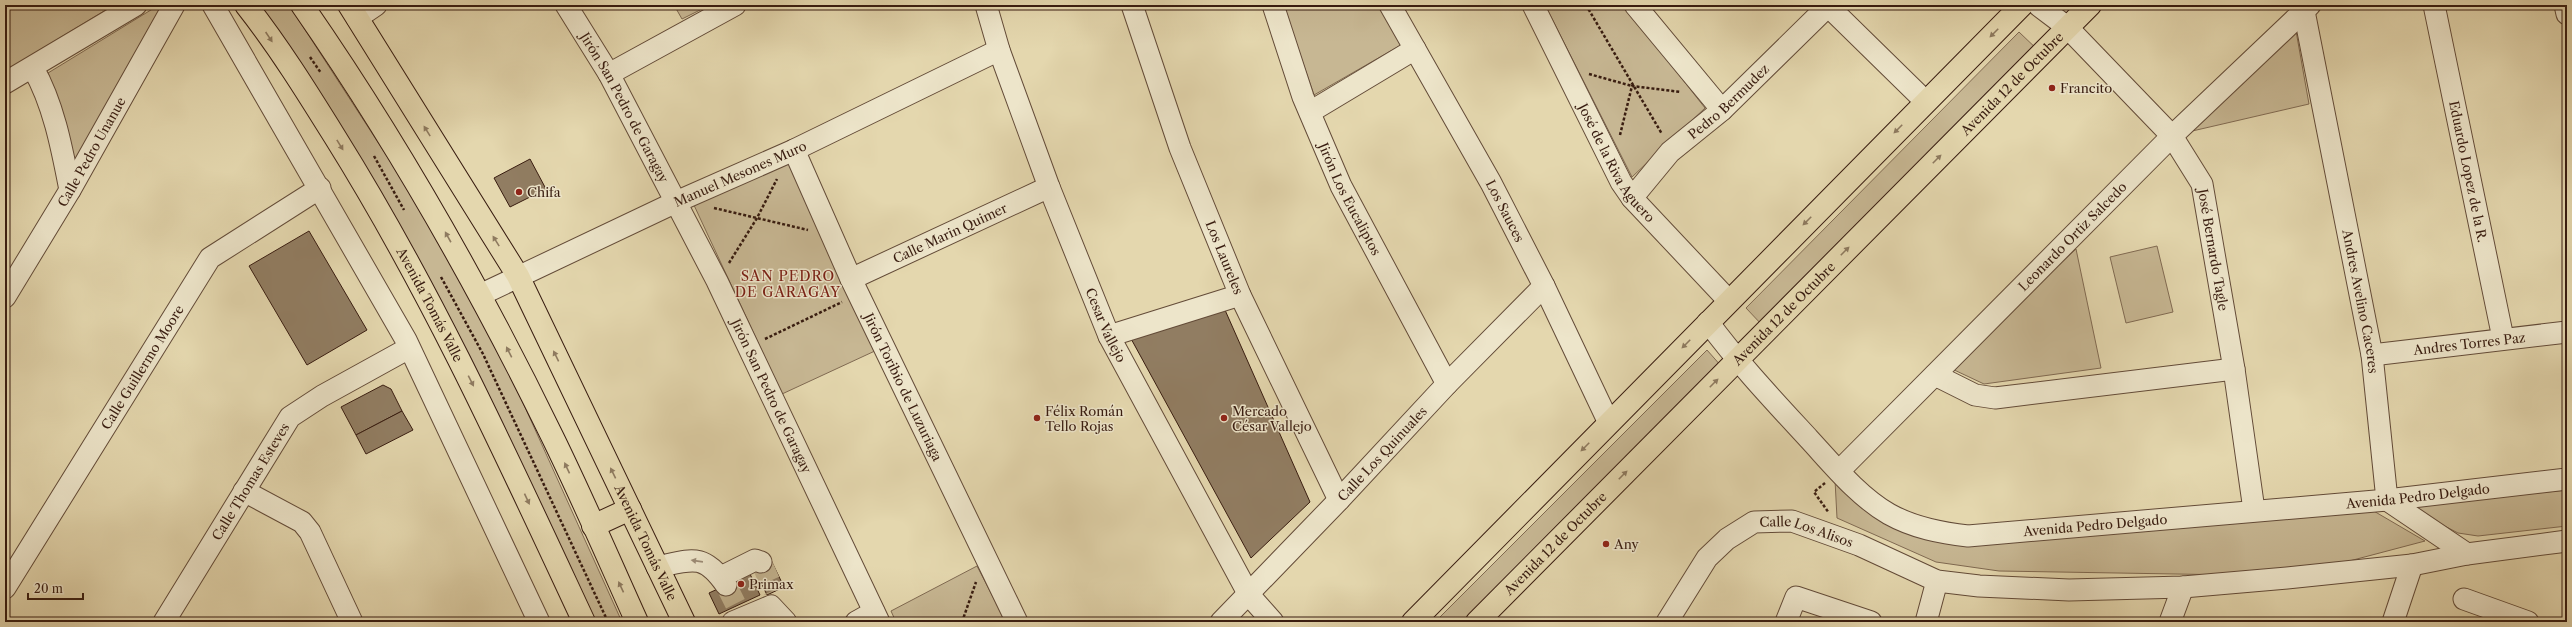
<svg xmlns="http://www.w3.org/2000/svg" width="2572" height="627" font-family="'Libre Caslon Text',serif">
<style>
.green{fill:#c7b793;stroke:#806a52}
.building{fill:#917d62;stroke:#381c10}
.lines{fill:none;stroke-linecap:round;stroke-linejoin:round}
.minor-tunnel{stroke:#c2b28e;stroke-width:21;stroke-dasharray:21 10;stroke-linecap:butt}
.minor-casing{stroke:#634b38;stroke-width:23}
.major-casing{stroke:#381c10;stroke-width:24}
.path{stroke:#381c10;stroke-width:2.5;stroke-dasharray:3 2;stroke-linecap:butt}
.minor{stroke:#ede5ca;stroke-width:21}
.major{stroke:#e4d7ae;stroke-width:22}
.oneway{fill:#8e7a5f}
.oneway2{fill:#9c8b76}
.poi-dot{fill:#8f2418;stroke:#ede5ca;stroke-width:1.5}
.labels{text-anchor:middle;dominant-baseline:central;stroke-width:3;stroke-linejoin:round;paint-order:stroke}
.street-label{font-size:13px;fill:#381c10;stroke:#ede5ca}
.poi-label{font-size:13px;fill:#381c10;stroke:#ede5ca;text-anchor:start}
.neighbourhood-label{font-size:14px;letter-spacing:1px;fill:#7a1f14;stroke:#ede5ca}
</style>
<rect width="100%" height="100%" fill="#e4d7ae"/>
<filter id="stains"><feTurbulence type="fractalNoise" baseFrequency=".005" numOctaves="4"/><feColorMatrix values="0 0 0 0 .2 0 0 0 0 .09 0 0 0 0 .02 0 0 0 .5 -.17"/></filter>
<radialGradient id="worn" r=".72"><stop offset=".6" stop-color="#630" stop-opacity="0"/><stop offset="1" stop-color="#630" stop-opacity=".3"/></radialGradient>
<g class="green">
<path d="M5,5H114L5,71Z"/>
<path d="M159,5H168L74,175L48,73Z"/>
<path d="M257,5H289L425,215L505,363L622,622H592Z"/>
<path d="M674,5H710L682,19Z"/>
<path d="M1283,5H1378L1401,45L1314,95Z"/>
<path d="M1545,5H1624L1705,108L1632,177Z"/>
<path d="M2296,31L2309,104L2188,132Z"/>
<path d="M2019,32L2041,53L1763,326L1746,308Z"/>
<path d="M788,160L877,350L782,394L693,203Z"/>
<path d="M2157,246L2173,312L2126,323L2110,257Z"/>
<path d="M2076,249L2101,368L1984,384L1950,368Z"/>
<path d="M1707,350L1722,367L1465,622H1435Z"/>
<path d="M1835,480L1960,543L2372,510L2425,541L2338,564L2234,575L1999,571L1936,562L1837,518Z"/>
<path d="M2567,490V526L2478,536L2458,533L2406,506Z"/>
<path d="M977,566L1006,622H896L891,611Z"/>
</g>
<g class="building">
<path d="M530,159L546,189L510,207L494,178Z"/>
<path d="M309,231L367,330L307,365L249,266Z"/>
<path d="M1225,310L1310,502L1251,558L1129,335Z"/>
<path d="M383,385L391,389L402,411L356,435L341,407Z"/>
<path d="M402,411L413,430L366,454L356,435Z"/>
<path d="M770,558L784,587L767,595L753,566Z"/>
<path d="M750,574L760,595L719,614L709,593Z"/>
</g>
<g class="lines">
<g class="minor-tunnel">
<path d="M761,562L774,591"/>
<path d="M726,585L737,607"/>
</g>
<g class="minor-casing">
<g id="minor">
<path d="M213,5L406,340L539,622"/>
<path id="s1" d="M566,5L609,74L717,281L879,622"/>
<path id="s2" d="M986,5L999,50L1049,187L1109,336L1249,595L1273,622"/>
<path id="s3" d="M1132,5L1180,148L1240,295L1339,500"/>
<path id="s4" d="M1273,5L1303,97L1341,186L1447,384"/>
<path id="s5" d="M1390,5L1491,183L1544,286L1609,423"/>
<path id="s6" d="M1533,5L1621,182L1632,198L1729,301"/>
<path d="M1635,5L1722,110"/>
<path d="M1827,5L1925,101"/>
<path id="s7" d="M2038,5L2067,27L2172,136L2202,184L2234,369L2254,510"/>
<path id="s8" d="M2434,5L2503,338"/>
<path d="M2565,5L2567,14"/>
<path id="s9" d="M2304,11L2372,355L2387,500L2467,554"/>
<path d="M357,18L376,5"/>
<path d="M33,68C54,105 62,149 70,190"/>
<path d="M609,74L735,5"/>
<path d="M5,83L136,5"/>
<path d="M1310,112L1415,49"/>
<path id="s10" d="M794,150L851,279L1017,622"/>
<path id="s11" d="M1632,198L1670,152L1722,110L1828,6"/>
<path id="s12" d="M851,279L1049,187"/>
<path id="s13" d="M480,295L676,202L794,150L999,50"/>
<path id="s14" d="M5,297L70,190L174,5"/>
<path id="s15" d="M1708,322C1739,364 1774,401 1809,439C1833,465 1858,496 1889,514C1914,528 1941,533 1968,536L2387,500L2567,479"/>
<path d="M1109,336L1240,295"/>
<path id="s16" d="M2372,355L2567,332"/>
<path d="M1935,375L1975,395L1995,398L2234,369"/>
<path id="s17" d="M1839,471L2172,136L2310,5"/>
<path d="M244,491L302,522L310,532L352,622"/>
<path d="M657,567C691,560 703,552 726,585"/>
<path d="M721,577L755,560L761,562"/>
<path id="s18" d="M5,588L210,258L320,188"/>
<path d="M2464,599L2528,622"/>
<path id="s19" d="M164,622L290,417L322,396L409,348"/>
<path d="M733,622L771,606L786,622"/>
<path d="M856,622L874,612"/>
<path id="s20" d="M1221,622L1339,500L1447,384L1544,286"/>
<path id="s21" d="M1667,622L1707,558L1727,539L1754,522L1792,521L1859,545L1937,581L1979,586L2069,590L2183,587L2287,578L2412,565L2467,554L2567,541"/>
<path d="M1786,622L1796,597L1871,622"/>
<path d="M1926,622L1937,581"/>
<path d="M2170,622L2183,587"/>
<path d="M2393,622L2412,565"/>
</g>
</g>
<g class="major-casing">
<g id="major">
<path id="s22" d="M246,5C279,47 307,92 335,137C432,292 507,457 584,622"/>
<path d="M302,5C397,142 479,286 552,436C582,497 609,560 637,622"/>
<path id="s23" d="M349,5L518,276L684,622"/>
<path d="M593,526L630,509"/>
<path d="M1413,622L2022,5"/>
<path id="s24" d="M1477,622L2090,5"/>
</g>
</g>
<g class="path">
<path d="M1586,5L1662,134"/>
<path d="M310,57L321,73"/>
<path d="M1589,74L1632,86"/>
<path d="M1620,135L1632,86L1681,92"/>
<path d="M374,156L404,210"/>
<path d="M714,208L808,230"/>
<path d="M729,263L757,218L777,179"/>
<path d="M441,277L483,354L608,622"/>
<path d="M765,339L842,302"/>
<path d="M1825,483L1814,492L1829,513"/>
<path d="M962,622L976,582"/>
</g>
<use href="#minor" class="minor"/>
<use href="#major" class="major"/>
</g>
<defs><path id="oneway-solid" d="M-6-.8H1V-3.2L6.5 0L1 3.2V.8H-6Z"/></defs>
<g class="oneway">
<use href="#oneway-solid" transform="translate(1994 33) rotate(135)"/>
<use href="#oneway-solid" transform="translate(269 37) rotate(56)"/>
<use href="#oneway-solid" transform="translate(1898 129) rotate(135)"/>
<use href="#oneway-solid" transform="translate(427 131) rotate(-122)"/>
<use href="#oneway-solid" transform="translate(340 145) rotate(58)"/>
<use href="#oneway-solid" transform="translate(1937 159) rotate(-45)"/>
<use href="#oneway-solid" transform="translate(1807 221) rotate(135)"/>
<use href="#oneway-solid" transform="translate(448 237) rotate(-119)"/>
<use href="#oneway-solid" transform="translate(496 241) rotate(-122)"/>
<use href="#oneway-solid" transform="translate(1845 251) rotate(-45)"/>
<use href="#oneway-solid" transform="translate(1686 344) rotate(135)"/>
<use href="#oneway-solid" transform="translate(509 352) rotate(-117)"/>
<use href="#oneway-solid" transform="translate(556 356) rotate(-116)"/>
<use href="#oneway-solid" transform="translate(471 381) rotate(63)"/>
<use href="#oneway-solid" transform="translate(1714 383) rotate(-45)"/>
<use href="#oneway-solid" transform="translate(1585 447) rotate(135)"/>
<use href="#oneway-solid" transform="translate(567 468) rotate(-115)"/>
<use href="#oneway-solid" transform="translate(613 473) rotate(-116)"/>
<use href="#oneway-solid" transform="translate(1623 475) rotate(-45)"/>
<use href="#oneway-solid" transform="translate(527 499) rotate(65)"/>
<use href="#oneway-solid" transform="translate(621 587) rotate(-115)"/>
</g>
<use class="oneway2" href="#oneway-solid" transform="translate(697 561) rotate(-172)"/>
<g class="poi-dot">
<circle cx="2052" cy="88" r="4"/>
<circle cx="519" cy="192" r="4"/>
<circle cx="1037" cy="418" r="4"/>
<circle cx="1224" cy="418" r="4"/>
<circle cx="1606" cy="544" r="4"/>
<circle cx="741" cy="584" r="4"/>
</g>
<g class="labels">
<g class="street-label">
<text stroke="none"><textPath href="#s24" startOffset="759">Avenida 12 de Octubre</textPath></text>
<text stroke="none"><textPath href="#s11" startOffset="137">Pedro Bermudez</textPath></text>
<text stroke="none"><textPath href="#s1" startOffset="118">Jirón San Pedro de Garagay</textPath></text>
<text stroke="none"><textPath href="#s14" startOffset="169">Calle Pedro Unanue</textPath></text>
<text stroke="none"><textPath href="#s6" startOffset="179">José de la Riva Aguero</textPath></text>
<text stroke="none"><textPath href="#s8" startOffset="170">Eduardo Lopez de la R.</textPath></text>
<text stroke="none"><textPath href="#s13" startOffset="287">Manuel Mesones Muro</textPath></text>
<text stroke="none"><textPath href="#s4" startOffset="209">Jirón Los Eucaliptos</textPath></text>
<text stroke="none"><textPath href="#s5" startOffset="236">Los Sauces</textPath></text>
<text stroke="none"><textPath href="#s12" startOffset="109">Calle Marin Quimer</textPath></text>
<text stroke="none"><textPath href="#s17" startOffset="331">Leonardo Ortiz Salcedo</textPath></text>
<text stroke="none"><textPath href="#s7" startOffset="311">José Bernardo Tagle</textPath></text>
<text stroke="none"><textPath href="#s3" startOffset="269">Los Laureles</textPath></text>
<text stroke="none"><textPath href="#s9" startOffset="296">Andres Avelino Caceres</textPath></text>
<text stroke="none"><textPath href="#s22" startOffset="352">Avenida Tomás Valle</textPath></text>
<text stroke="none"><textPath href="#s24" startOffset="435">Avenida 12 de Octubre</textPath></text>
<text stroke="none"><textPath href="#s2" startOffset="342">Cesar Vallejo</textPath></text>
<text stroke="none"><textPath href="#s16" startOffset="98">Andres Torres Paz</textPath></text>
<text stroke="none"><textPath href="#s18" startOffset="260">Calle Guillermo Moore</textPath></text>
<text stroke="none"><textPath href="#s10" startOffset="261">Jirón Toribio de Luzuriaga</textPath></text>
<text stroke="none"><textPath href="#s1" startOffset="442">Jirón San Pedro de Garagay</textPath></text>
<text stroke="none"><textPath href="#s20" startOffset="233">Calle Los Quinuales</textPath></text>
<text stroke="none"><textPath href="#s19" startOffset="165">Calle Thomas Esteves</textPath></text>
<text stroke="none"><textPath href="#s15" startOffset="799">Avenida Pedro Delgado</textPath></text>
<text stroke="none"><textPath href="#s15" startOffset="475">Avenida Pedro Delgado</textPath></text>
<text stroke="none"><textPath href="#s21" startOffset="189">Calle Los Alisos</textPath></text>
<text stroke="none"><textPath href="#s23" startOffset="615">Avenida Tomás Valle</textPath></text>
<text stroke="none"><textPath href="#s24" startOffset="111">Avenida 12 de Octubre</textPath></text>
</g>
<g class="poi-label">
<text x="2060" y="88">Francito</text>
<text x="527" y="192">Chifa</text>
<text x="1045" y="411">Félix Román<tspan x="1045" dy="15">Tello Rojas</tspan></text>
<text x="1232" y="411">Mercado<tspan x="1232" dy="15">César Vallejo</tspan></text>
<text x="1614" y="544">Any</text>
<text x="749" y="584">Primax</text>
</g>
<g class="neighbourhood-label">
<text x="788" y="276">SAN PEDRO<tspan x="788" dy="16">DE GARAGAY</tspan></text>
</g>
</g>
<rect width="2572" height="627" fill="none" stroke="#e4d7ae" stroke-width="20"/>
<rect x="6" y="6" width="2560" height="615" fill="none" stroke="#381c10" stroke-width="2"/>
<rect x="10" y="10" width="2552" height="607" fill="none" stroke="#381c10"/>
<path d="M28 593v6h55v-6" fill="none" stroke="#381c10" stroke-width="2"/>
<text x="34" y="593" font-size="12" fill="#381c10" stroke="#ede5ca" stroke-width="3" paint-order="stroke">20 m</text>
<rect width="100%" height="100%" filter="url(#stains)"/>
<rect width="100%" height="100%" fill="url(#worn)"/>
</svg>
